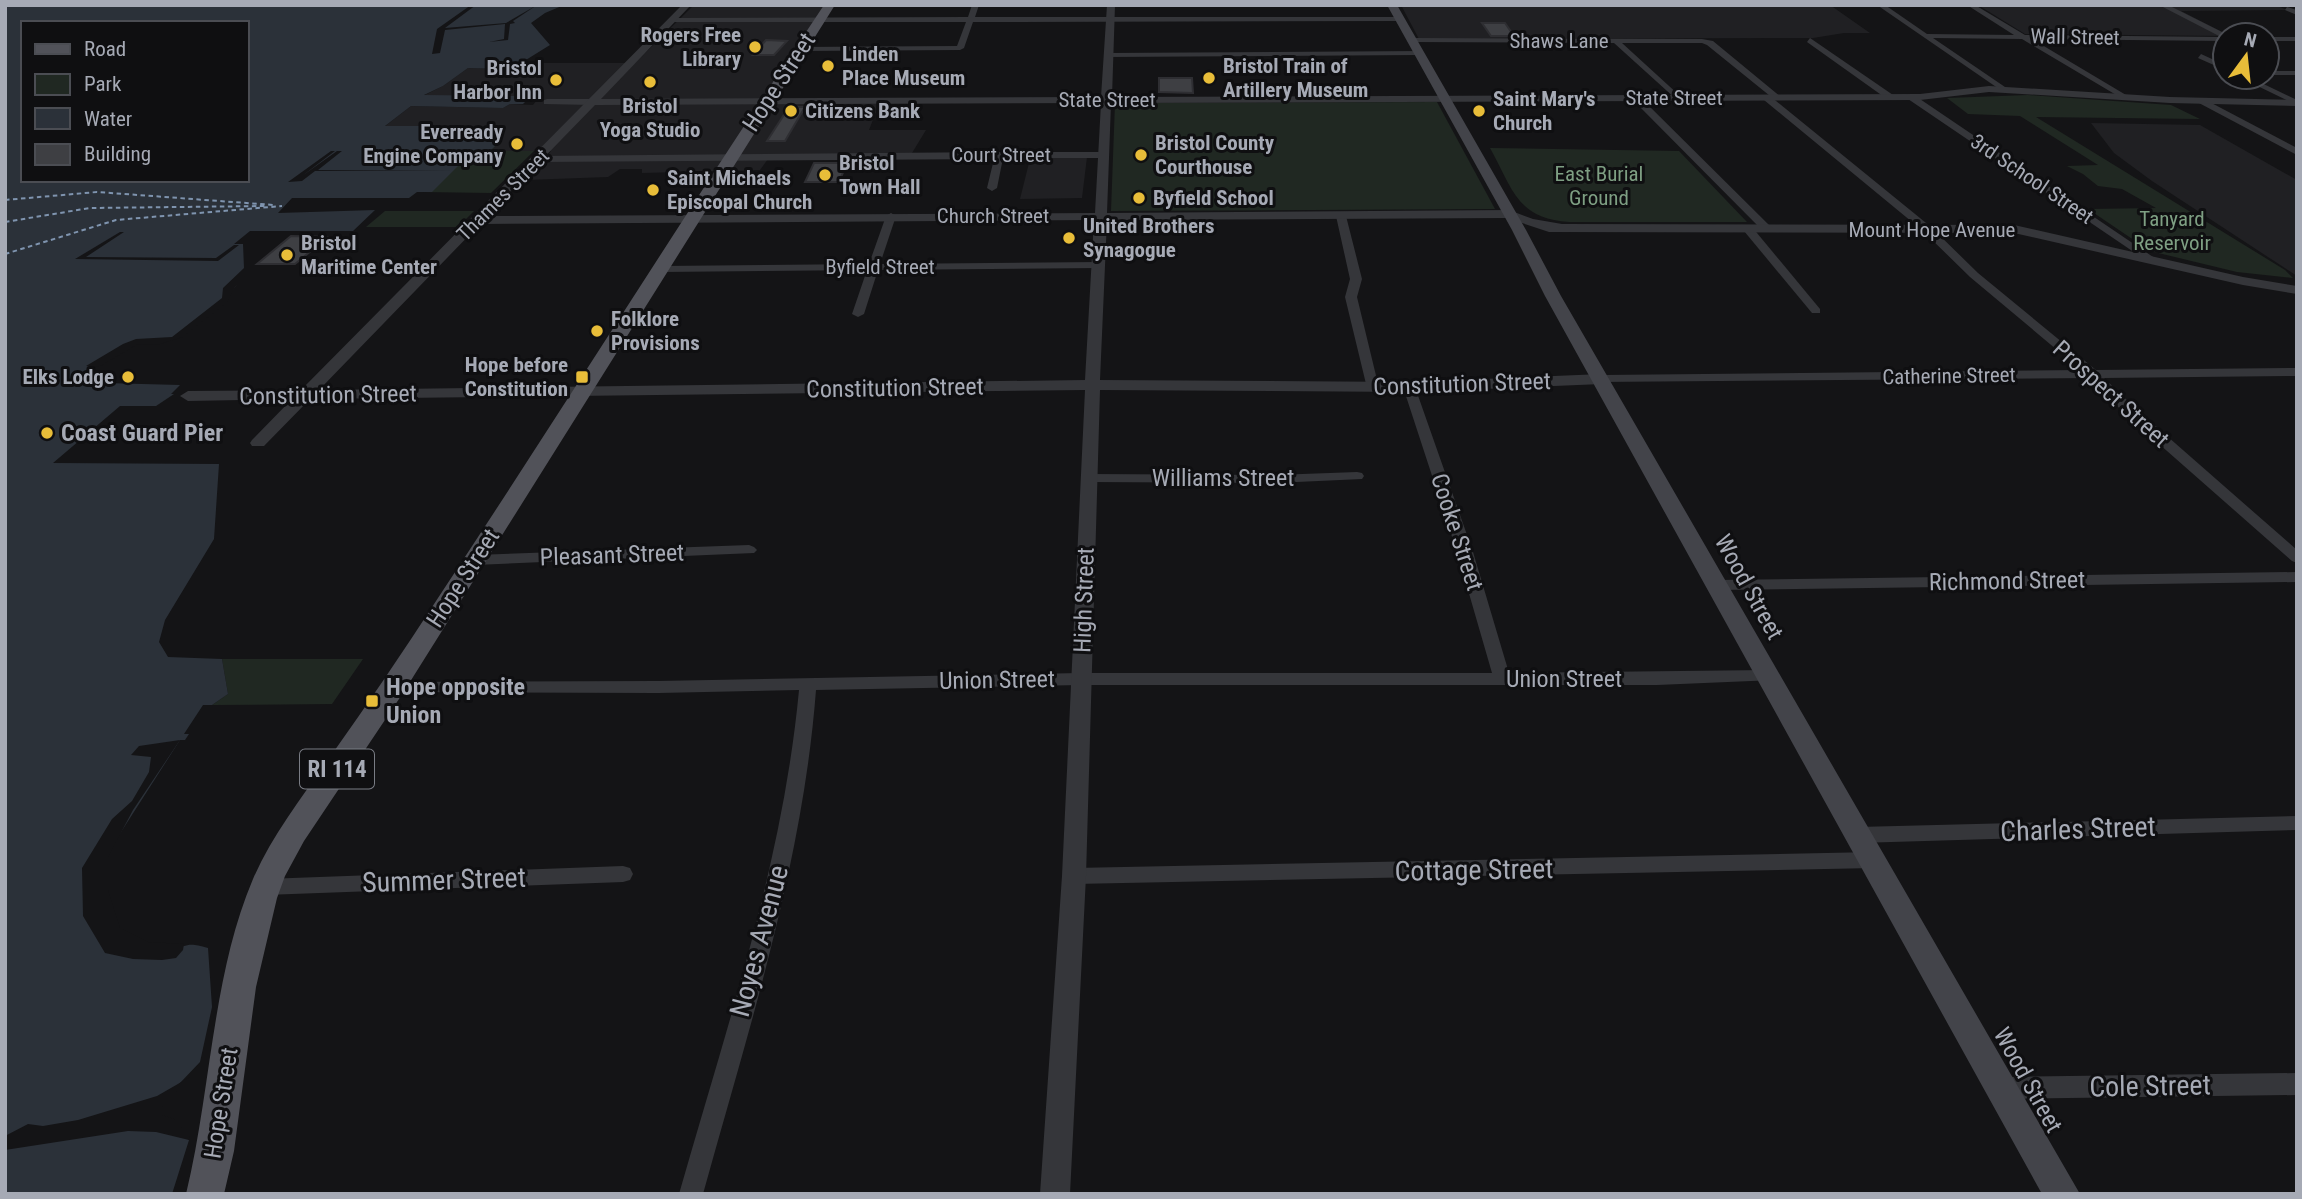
<svg xmlns="http://www.w3.org/2000/svg" width="2302" height="1199" font-family="'Roboto Condensed',sans-serif">
<style>
.built{fill:#202023}
.green{fill:#202822}
.water{fill:#2b3139;fill-rule:evenodd}
.pier{fill:#141416}
.lines{fill:none;stroke-linecap:round;stroke-linejoin:round}
.ferry{stroke:#7f94af;stroke-width:2;stroke-dasharray:4.5 3.5;stroke-linecap:butt}
.building{fill:#3e3f43;stroke:#2e2e32;stroke-width:2}
.minor{fill:#35363a;fill-rule:evenodd}
.tertiary{fill:#35363a;fill-rule:evenodd}
.secondary{fill:#43444a;fill-rule:evenodd}
.primary{fill:#515259;fill-rule:evenodd}
.poi-dot{fill:#e8bd39;stroke:#0f0f11;stroke-width:2.5}
.labels{text-anchor:middle;dominant-baseline:central;stroke-width:6;stroke-linejoin:round;paint-order:stroke}
.far-poi-label{font-size:21px;font-weight:bold;fill:#a6aab5;stroke:#0f0f11;text-anchor:start}
.far-street-label{font-size:21px;fill:#a6aab5;stroke:#0f0f11}
.far-park-label{font-size:21px;fill:#7e9f83;stroke:#0f0f11}
.shield{fill:#0f0f11;stroke:#797c84;stroke-width:2}
.shield-label{font-size:23px;font-weight:bold;fill:#a6aab5}
.street-label{font-size:24px;fill:#a6aab5;stroke:#0f0f11}
.poi-label{font-size:24px;font-weight:bold;fill:#a6aab5;stroke:#0f0f11;text-anchor:start}
.near-street-label{font-size:28px;fill:#a6aab5;stroke:#0f0f11}
</style>
<rect width="100%" height="100%" fill="#141416"/>
<g class="built">
<path d="M694,5H828L763,104H879L869,130H926L912,153L768,159L760,170L642,173V169H620L608,177L526,180L551,151H490L501,139L454,138L466,127H384L411,106L503,108L510,104L533,105L537,100L423,96L443,86L468,68L502,69L525,63H635Z"/>
<path d="M1401,5H1830L1870,33H1844L1813,38L1419,39Z"/>
<path d="M1978,5H2275L2287,10L2181,11L2228,35L2225,36L2025,34Z"/>
<path d="M2091,123L2200,125L2297,180V276L2152,181L2114,153Z"/>
<path d="M1038,157H1087L1082,198L1020,199L1029,163H1037Z"/>
</g>
<g class="green">
<path d="M2028,95L2171,105L2200,119L2036,117L2285,270L2293,278L2237,272L2150,251L2088,209L2156,208L2122,189L2098,186L2083,174L2067,166L2098,165L2020,116L1968,114L1947,98Z"/>
<path d="M1437,102L1495,209L1111,211L1115,103Z"/>
<path d="M502,139L491,151H534L491,193L422,192L468,152Z"/>
<path d="M1490,148L1679,151L1747,222H1569C1516,218 1513,189 1490,148Z"/>
<path d="M385,211H474L458,227H366Z"/>
<path d="M222,659H363L332,704L212,705L228,694Z"/>
</g>
<path class="water" d="M5,5H564L545,13L531,23L550,45L521,63L502,69L468,68L443,86L424,95L516,96L515,100H527L523,104H510L503,108L411,106L385,126H446L436,138L502,139L490,151H473L432,192H417L409,198H292L278,213L375,210L353,231H250L234,244H250V267L226,299L177,337L127,345L67,382L180,385L171,394H174L156,406H120L53,463L219,464L214,539L165,620L159,642L168,657L222,659L228,694L212,705H203L184,734H189L185,740H180L105,857V890L117,930C135,939 150,948 170,948C189,947 186,941 208,948L212,1007L200,1062L159,1105V1118L189,1140L172,1194H5ZM23,23H247V180H23Z"/>
<g class="pier">
<path d="M471,5H476L445,28L506,23L537,5L513,21L515,23L510,24L508,40L489,42L504,39L505,24L445,30L440,53L432,54L437,29Z"/>
<path d="M331,151H335L302,176L337,151H342L318,170H454L315,171L302,181L288,182Z"/>
<path d="M120,232H124L86,257L216,258L234,245H239L218,261L75,259Z"/>
<path d="M243,244H253V267L235,287L227,302L183,337L160,344L136,345L99,367L86,366L123,344L136,339L172,337L222,298L223,288L244,268Z"/>
<path d="M180,740L133,810L108,857V890L120,928L148,942L184,944L183,950L176,958L162,960L133,959L105,953L83,916L82,868L112,819L132,801L149,772L151,757L131,755L139,746Z"/>
<path d="M190,1077L162,1107V1115L174,1119L190,1137L189,1140L156,1132L128,1131L5,1150V1136L28,1124L43,1126L78,1120L157,1096Z"/>
</g>
<g class="lines">
<g class="ferry">
<path d="M5,200L97,192L274,205"/>
<path d="M5,222L90,208L267,206"/>
<path d="M5,254L116,220L282,206"/>
</g>
</g>
<g class="building">
<path d="M1482,23H1505L1514,36H1491Z"/>
<path d="M766,40L787,41L774,55H753Z"/>
<path d="M1159,78H1192L1193,93L1159,92Z"/>
<path d="M789,107H805L785,141H767Z"/>
<path d="M814,163H847L839,182H805Z"/>
<path d="M291,236L328,237L295,264H257Z"/>
</g>
<g class="lines">
<g class="minor">
<path d="M972,5H979L975,17H1400L1404,19L1400,21L973,22L964,48L960,50L801,51L798,47L957,46L966,22H673L669,20L673,18L968,17Z"/>
<path d="M1877,5H1885L1927,34L2014,35L1967,5H1975L2025,35L2221,37L2159,5H2168L2228,35H2225V41L2032,39L2126,95L2127,97L2123,99L2022,39L1933,38L2005,87L2006,89L2002,91Z"/>
<path d="M2287,7L2297,10V15L2285,10Z"/>
<rect x="2267" y="37" width="30" height="4"/>
<path d="M1412,38L1702,39L1713,41L1782,98L1775,100L1707,45L1702,43H1622L1680,96V100H1677L1614,43L1409,42Z"/>
<path d="M1810,38L1893,95V99H1887L1807,42Z"/>
<path d="M1423,51L1420,55L1108,57L1104,55L1108,53Z"/>
<path d="M2201,54L2225,65V70L2198,58Z"/>
<rect x="2267" y="71" width="30" height="4"/>
<path d="M2239,77H2249L2297,100V105Z"/>
<path d="M1911,95H1914L2159,261L2150,263L1908,99L1907,97Z"/>
<path d="M1633,96H1639L1772,228V232H1764L1633,100Z"/>
<path d="M1764,96H1770L1931,227L1978,273L2096,370L2297,368V376L2104,378L2135,408L2297,550V563L2292,561L2125,414L2090,378L1598,382L1596,379L1602,375L2081,370L1970,277L1923,231L1764,100Z"/>
<path d="M2202,98L2297,148V155L2199,103L2198,101Z"/>
<path d="M547,99H593L597,102L593,105L544,104V100Z"/>
<path d="M999,152H1104L1109,155L1104,158H1003L997,188L992,191L987,188L994,159L538,162L533,159L538,156Z"/>
<path d="M891,213L896,216L880,264L1099,262L1104,265L1099,268L878,270L864,314L858,317L852,314L867,270L662,272L657,269L662,266L869,264L886,216Z"/>
<path d="M1341,213L1346,216L1362,279L1357,297L1379,388L1373,392L1367,388L1345,297L1350,279L1336,216Z"/>
<path d="M1744,227H1752L1820,309V313H1812L1744,231Z"/>
<path d="M1409,383L1415,387L1473,552L1509,673L1769,670L1775,672L1777,676L1775,680L1657,685H1081L816,690C803,862 749,1028 703,1194H679C726,1029 783,862 799,690L658,693L394,692L388,690L385,686L388,682L658,681L1081,673H1492L1457,552L1403,387Z"/>
<path d="M1357,472L1362,473L1364,476L1362,479L1275,483L1088,482L1081,478L1088,474L1275,475Z"/>
<path d="M749,545L754,547L757,550L754,553L475,565L467,560L475,555Z"/>
<path d="M2297,572V582L1717,590L1709,585L1717,580Z"/>
<path d="M2297,816V830L1858,843L1851,840L1848,835L1851,830L1858,827Z"/>
<path d="M1874,852L1881,854L1884,860L1881,866L1874,868L1074,884L1067,882L1064,876L1067,870L1074,868Z"/>
<path d="M623,866L630,868L633,874L630,880L623,882L265,895L258,893L255,887L258,881L265,879Z"/>
<path d="M2297,1073V1095L2003,1099L1995,1096L1992,1088L1995,1080L2003,1077Z"/>
</g>
<path class="tertiary" d="M682,5H691L601,99L1101,97L1107,5H1115L1112,97L1920,94L1989,86L2170,97L2297,100V106L2170,103L1989,92L1920,100L1111,103L1107,213L1509,210L1533,219L1562,224L2014,225L2243,277L2297,286V294L2243,285L2014,233L1549,232L1507,218L1107,220L1100,380L1409,382L1602,374L1610,379L1602,384L1409,392L1100,390L1086,876L1070,1194H1040L1062,876L1085,390L310,399L264,446H252L250,443L252,440L292,399L188,401L180,396L188,391L301,390ZM1101,103L1095,213L487,216L595,105ZM1094,220L1085,380L319,390L480,224Z"/>
<path class="secondary" d="M1387,5H1397L1526,230L1561,296L2080,1194H2042L1545,296L1512,230Z"/>
<path class="primary" d="M824,5H835L403,693L304,841L285,876L277,898L256,987L234,1151L224,1194H186C211,1092 212,975 253,879C272,835 303,796 330,757C367,705 403,652 438,598C568,401 693,201 824,5Z"/>
</g>
<g class="poi-dot">
<circle cx="755" cy="47" r="7"/>
<circle cx="828" cy="66" r="7"/>
<circle cx="1209" cy="78" r="7"/>
<circle cx="556" cy="80" r="7"/>
<circle cx="650" cy="82" r="7"/>
<circle cx="791" cy="111" r="7"/>
<circle cx="1479" cy="111" r="7"/>
<circle cx="517" cy="144" r="7"/>
<circle cx="1141" cy="155" r="7"/>
<circle cx="825" cy="175" r="7"/>
<circle cx="653" cy="190" r="7"/>
<circle cx="1139" cy="198" r="7"/>
<circle cx="1069" cy="238" r="7"/>
<circle cx="287" cy="255" r="7"/>
<circle cx="597" cy="331" r="7"/>
<circle cx="128" cy="377" r="7"/>
<rect x="575" y="370" width="14" height="14" rx="3.5"/>
<circle cx="47" cy="433" r="7"/>
<rect x="365" y="694" width="14" height="14" rx="3.5"/>
</g>
<g class="labels">
<g class="far-poi-label">
<text x="741" y="35" text-anchor="end">Rogers Free<tspan x="741" dy="24">Library</tspan></text>
<text x="842" y="54">Linden<tspan x="842" dy="24">Place Museum</tspan></text>
<text x="1223" y="66">Bristol Train of<tspan x="1223" dy="24">Artillery Museum</tspan></text>
<text x="542" y="68" text-anchor="end">Bristol<tspan x="542" dy="24">Harbor Inn</tspan></text>
<text x="1493" y="99">Saint Mary's<tspan x="1493" dy="24">Church</tspan></text>
<text x="650" y="106" text-anchor="middle">Bristol<tspan x="650" dy="24">Yoga Studio</tspan></text>
<text x="805" y="111">Citizens Bank</text>
<text x="503" y="132" text-anchor="end">Everready<tspan x="503" dy="24">Engine Company</tspan></text>
<text x="1155" y="143">Bristol County<tspan x="1155" dy="24">Courthouse</tspan></text>
<text x="839" y="163">Bristol<tspan x="839" dy="24">Town Hall</tspan></text>
<text x="667" y="178">Saint Michaels<tspan x="667" dy="24">Episcopal Church</tspan></text>
<text x="1153" y="198">Byfield School</text>
<text x="1083" y="226">United Brothers<tspan x="1083" dy="24">Synagogue</tspan></text>
<text x="301" y="243">Bristol<tspan x="301" dy="24">Maritime Center</tspan></text>
<text x="611" y="319">Folklore<tspan x="611" dy="24">Provisions</tspan></text>
<text x="568" y="365" text-anchor="end">Hope before<tspan x="568" dy="24">Constitution</tspan></text>
<text x="114" y="377" text-anchor="end">Elks Lodge</text>
</g>
<g class="far-street-label">
<text transform="translate(2075 37) rotate(1)">Wall Street</text>
<text x="1559" y="41">Shaws Lane</text>
<text x="1674" y="98">State Street</text>
<text x="1107" y="100">State Street</text>
<text x="1001" y="155">Court Street</text>
<text transform="translate(2032 179) rotate(34)">3rd School Street</text>
<text transform="translate(503 195) rotate(-45)">Thames Street</text>
<text x="993" y="216">Church Street</text>
<text x="1932" y="230">Mount Hope Avenue</text>
<text x="880" y="267">Byfield Street</text>
<text transform="translate(1949 376) rotate(-1)">Catherine Street</text>
</g>
<g class="far-park-label">
<text x="1599" y="174">East Burial<tspan x="1599" dy="24">Ground</tspan></text>
<text x="2172" y="219">Tanyard<tspan x="2172" dy="24">Reservoir</tspan></text>
</g>
<rect class="shield" x="300" y="749.5" width="74" height="39" rx="5"/>
<g class="shield-label">
<text x="337" y="769">RI 114</text>
</g>
<g class="street-label">
<text transform="translate(779 82) rotate(-57)">Hope Street</text>
<text transform="translate(1462 384) rotate(-2)">Constitution Street</text>
<text transform="translate(895 388) rotate(-1)">Constitution Street</text>
<text transform="translate(2111 394) rotate(42)">Prospect Street</text>
<text transform="translate(328 395) rotate(-1)">Constitution Street</text>
<text x="1223" y="478">Williams Street</text>
<text transform="translate(1457 532) rotate(72)">Cooke Street</text>
<text transform="translate(612 555) rotate(-2)">Pleasant Street</text>
<text transform="translate(463 578) rotate(-57)">Hope Street</text>
<text transform="translate(2007 581) rotate(-1)">Richmond Street</text>
<text transform="translate(1749 587) rotate(61)">Wood Street</text>
<text transform="translate(1084 600) rotate(-88)">High Street</text>
<text x="1564" y="679">Union Street</text>
<text transform="translate(997 680) rotate(-1)">Union Street</text>
<text transform="translate(2028 1080) rotate(61)">Wood Street</text>
<text transform="translate(221 1103) rotate(-81)">Hope Street</text>
</g>
<g class="poi-label">
<text x="61" y="433">Coast Guard Pier</text>
<text x="386" y="687">Hope opposite<tspan x="386" dy="28">Union</tspan></text>
</g>
<g class="near-street-label">
<text transform="translate(2078 829) rotate(-2)">Charles Street</text>
<text transform="translate(1474 870) rotate(-1)">Cottage Street</text>
<text transform="translate(444 880) rotate(-2)">Summer Street</text>
<text transform="translate(759 941) rotate(-75)">Noyes Avenue</text>
<text transform="translate(2150 1086) rotate(-1)">Cole Street</text>
</g>
</g>
<rect width="2302" height="1199" fill="none" stroke="#a6aab5" stroke-width="14"/>
<rect x="21" y="21" width="228" height="161" fill="#0f0f11" stroke="#4b4d53" stroke-width="2"/>
<rect x="35" y="44" width="35" height="10" fill="#515259" stroke="#4b4d53" stroke-width="2"/>
<text x="84" y="56" font-size="21" fill="#a6aab5">Road</text>
<rect x="35" y="74" width="35" height="21" fill="#202822" stroke="#4b4d53" stroke-width="2"/>
<text x="84" y="91" font-size="21" fill="#a6aab5">Park</text>
<rect x="35" y="108" width="35" height="21" fill="#2b3139" stroke="#4b4d53" stroke-width="2"/>
<text x="84" y="126" font-size="21" fill="#a6aab5">Water</text>
<rect x="35" y="144" width="35" height="21" fill="#3e3f43" stroke="#4b4d53" stroke-width="2"/>
<text x="84" y="161" font-size="21" fill="#a6aab5">Building</text>
<g transform="translate(2246 56) rotate(15)"><circle r="33" fill="#0f0f11" stroke="#4b4d53" stroke-width="2"/>
<path d="M0-5L12 26L0 18L-12 26Z" fill="#e8bd39"/>
<text y="-10" font-size="19" font-weight="bold" text-anchor="middle" fill="#a6aab5">N</text>
</g>
</svg>
